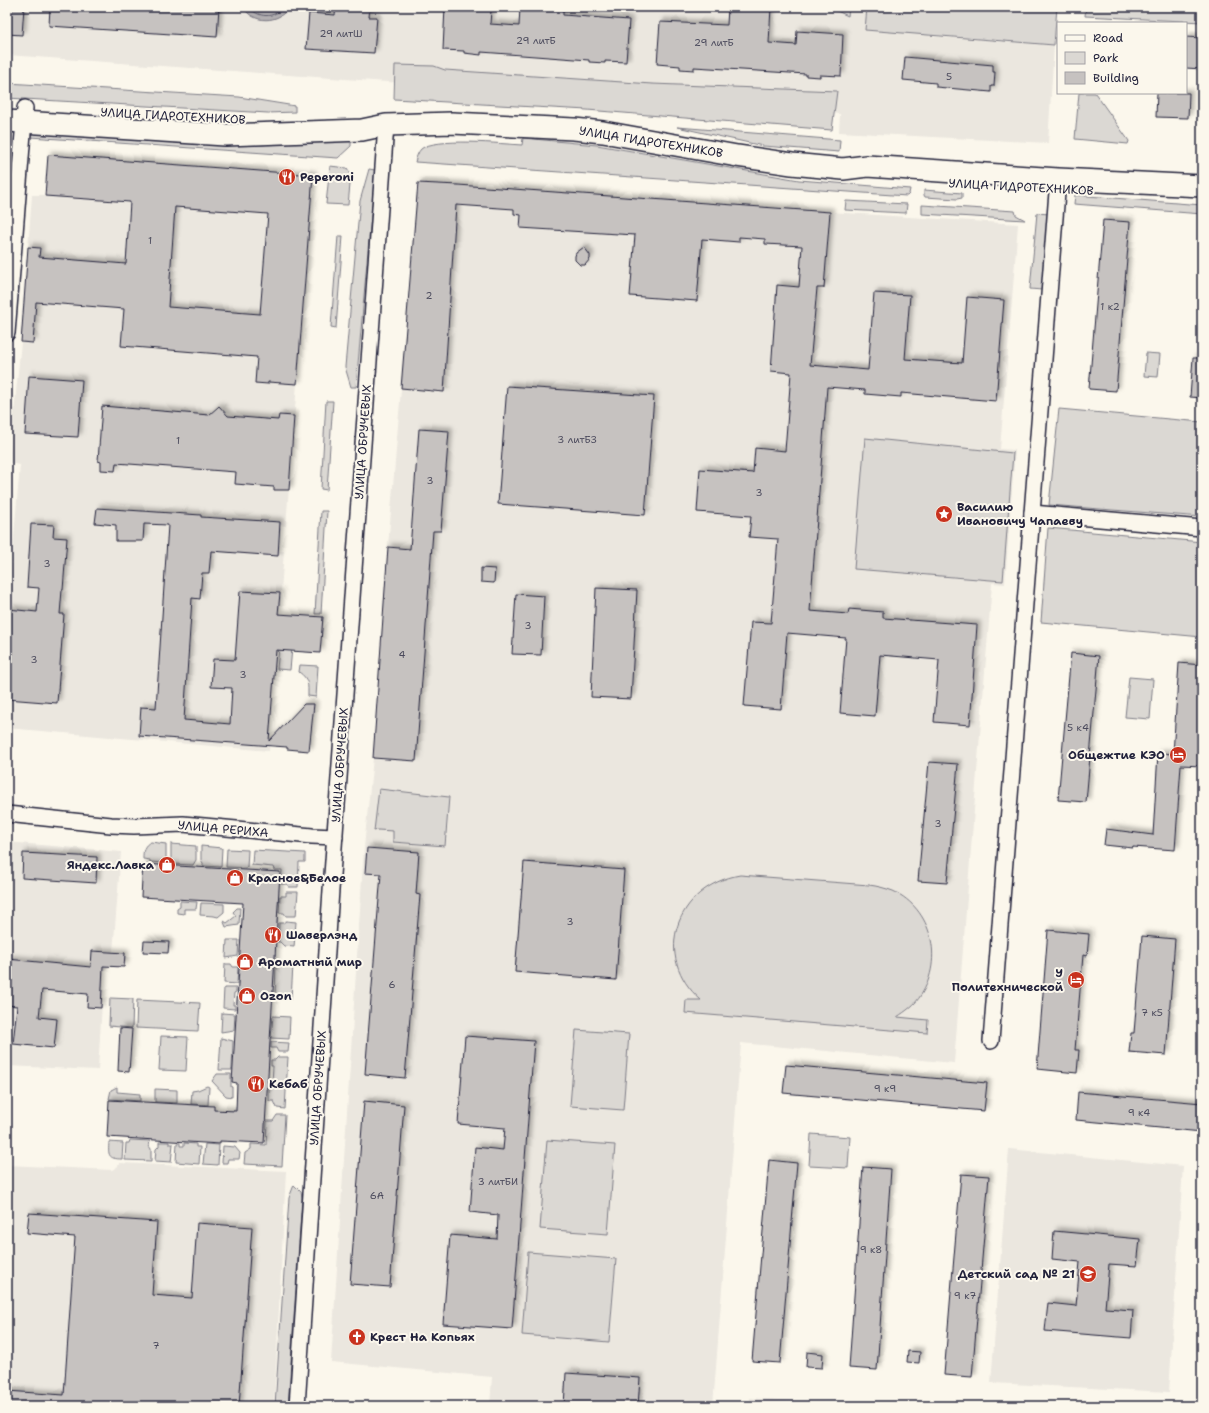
<svg xmlns="http://www.w3.org/2000/svg" width="1209" height="1413" font-family="'Shantell Sans',sans-serif">
<style>
.built{fill:#ebe7df}
.green{fill:#dbd8d3;stroke:#7e7d87}
.water{fill:#b1aeb0;stroke:#787681}
.lines{fill:none;stroke-linecap:round;stroke-linejoin:round}
.shore{stroke:#5b5a6a;stroke-width:1}
.building{fill:#c6c2c0;stroke:#22223b;fill-rule:evenodd;filter:url(#shadow)}
.street-casing{stroke:#22223b;stroke-width:18}
.secondary-casing{stroke:#22223b;stroke-width:24}
.street{stroke:#fbf7ec;stroke-width:15}
.secondary{stroke:#fbf7ec;stroke-width:21}
.labels{text-anchor:middle;dominant-baseline:central;stroke-width:4;stroke-linejoin:round;paint-order:stroke}
.number-label{font-size:10px;fill:#4b4a5c}
.street-label{font-size:12px;fill:#22223b;stroke:#fbf7ec}
.poi-label{font-size:12px;font-weight:bold;fill:#22223b;stroke:#fbf7ec;text-anchor:start}
</style>
<defs>
<filter id="shadow"><feDropShadow dx="3.5" dy="-3.5" stdDeviation="2" flood-color="#0004"/></filter>
</defs>
<rect width="100%" height="100%" fill="#fbf7ec"/>
<filter id="ink" filterUnits="userSpaceOnUse"><feTurbulence type="fractalNoise" baseFrequency=".025" numOctaves="2"/><feDisplacementMap in="SourceGraphic" scale="8" xChannelSelector="R" yChannelSelector="G"/><feConvolveMatrix kernelMatrix="1 2 1 2 8 2 1 2 1" color-interpolation-filters="sRGB"/></filter>
<g filter="url(#ink)">
<g class="built">
<path d="M7,7H931L929,36L1054,45L1048,143L839,132L840,114L7,55Z"/>
<path d="M48,155L313,175L286,526L280,525L278,551H284L269,751L7,728V620L20,465L9,463L21,342L32,195H45Z"/>
<path d="M418,183L458,185L830,212L1018,224L1000,449L1015,450L1005,584L992,583L954,1063L741,1043L713,1406H490L492,1377L331,1362L364,847L373,758L388,547Z"/>
<path d="M7,842L121,852L113,952L126,953L125,967H109L104,970L98,1070L7,1066Z"/>
<path d="M1009,1149L1183,1166L1169,1392L991,1383Z"/>
<path d="M120,1163L286,1171L274,1406H7V1165L112,1170L117,1167Z"/>
<path d="M750,1398L871,1406H749Z"/>
</g>
<g class="green">
<path d="M828,7H849L848,16Z"/>
<path d="M867,7H1057L1054,45L865,30Z"/>
<path d="M1086,7H1202V22L1085,16Z"/>
<path d="M395,65L434,66L445,70L652,84L837,91L832,130L587,110L394,99Z"/>
<path d="M7,83L239,97L295,106V112L268,113L7,98Z"/>
<path d="M1079,93H1095L1129,141L1128,144L1075,139Z"/>
<path d="M677,127L840,140L839,152L763,146Z"/>
<path d="M30,130L262,145L325,138L351,137V146L338,158L30,137Z"/>
<path d="M523,138L597,145L799,180L910,189L909,194L907,196L415,162C416,158 418,152 421,149C434,137 504,144 522,145Z"/>
<path d="M330,166L347,168L351,174L348,205L326,204Z"/>
<path d="M369,169L375,170L356,387H351L345,367L360,201Z"/>
<path d="M924,190L962,193V198L957,199L925,197L924,195Z"/>
<path d="M1075,195L1202,205V214L1074,204Z"/>
<path d="M846,201L907,204L906,213L845,210Z"/>
<path d="M922,205L1015,211L1016,215L1025,220L922,214Z"/>
<path d="M1037,213L1049,214L1042,290L1030,289Z"/>
<path d="M338,236H343L336,328L331,327Z"/>
<path d="M1146,353L1160,354L1158,377L1144,376Z"/>
<path d="M326,401H333L327,490L321,489Z"/>
<path d="M1059,409L1202,422V517L1049,505Z"/>
<path d="M865,438L1013,453L1003,581L854,569Z"/>
<path d="M321,511H327L321,614H315Z"/>
<path d="M1048,528L1202,542V637L1041,622Z"/>
<path d="M281,625L294,626L290,670L277,669Z"/>
<path d="M300,665L318,666L316,697L308,696C308,685 309,679 299,672Z"/>
<path d="M1129,677L1153,679L1150,719L1125,717Z"/>
<path d="M379,789L449,797L445,846L393,842V831L378,830L374,831Z"/>
<path d="M151,842L166,844V859L163,861V863L150,862V860L143,859C143,852 143,845 151,842Z"/>
<path d="M171,844L196,846V860L193,865L173,864V862L171,859Z"/>
<path d="M201,846L222,848L221,867L203,866V863L201,860Z"/>
<path d="M227,849L248,850L247,868L226,867Z"/>
<path d="M253,850L305,853V862H299L298,887H289L287,884H281L282,870H274L273,867L252,865Z"/>
<path d="M740,875L869,885C877,886 885,888 893,891C932,909 944,959 921,995C915,1005 906,1011 897,1017L928,1020L927,1033L685,1013L686,1000H701C651,957 676,886 740,875Z"/>
<path d="M286,892H298L296,916H286L284,913H279L280,896H286Z"/>
<path d="M180,901L197,902L196,909H184V914L177,913V909L180,907Z"/>
<path d="M201,903L224,904V912L218,917L214,916L200,915Z"/>
<path d="M237,908H240L239,925L226,927L224,922V921L227,923L236,916L233,912Z"/>
<path d="M286,921L296,922L294,947L284,946L280,942H278L279,923H283Z"/>
<path d="M227,940H239L238,956L226,958Z"/>
<path d="M225,964H231L233,967H238L237,984L224,983Z"/>
<path d="M276,964L293,965L291,999H281L278,996H275Z"/>
<path d="M224,988H236V992L234,993L233,1005H235V1009L223,1008Z"/>
<path d="M110,998L133,999L132,1028L109,1026Z"/>
<path d="M137,1000L200,1003L198,1031L136,1028Z"/>
<path d="M222,1013L235,1014L234,1030L221,1032Z"/>
<path d="M273,1016L290,1017L289,1039L271,1038Z"/>
<path d="M576,1030L629,1034L623,1110L570,1106Z"/>
<path d="M161,1036L188,1037L186,1071L159,1070Z"/>
<path d="M221,1038L233,1041L232,1070H219Z"/>
<path d="M271,1042L289,1043L288,1052H278L276,1048H271Z"/>
<path d="M278,1057H288L285,1109L277,1108L274,1101H269V1084L272,1083L273,1066H271V1060H275Z"/>
<path d="M217,1074H231V1087H232V1097L226,1096L212,1081Z"/>
<path d="M207,1086L209,1087L208,1105L191,1104L192,1091L198,1090Z"/>
<path d="M117,1087V1092L140,1094V1101L109,1099L111,1090Z"/>
<path d="M155,1089L177,1090V1103L155,1102Z"/>
<path d="M277,1115H285L282,1166L244,1164L245,1153L251,1149V1144L266,1145L267,1121H273Z"/>
<path d="M811,1134L850,1137L848,1168L809,1166Z"/>
<path d="M130,1140L150,1141L149,1146L151,1149V1161L125,1160L126,1143H129Z"/>
<path d="M547,1140L615,1145L608,1234L540,1229Z"/>
<path d="M109,1142L123,1143L122,1159C108,1159 108,1155 109,1142Z"/>
<path d="M159,1142H169V1144H173L171,1162L155,1161L156,1149L159,1146Z"/>
<path d="M177,1143H180V1146H184V1143L196,1144V1147H200L199,1164L176,1162Z"/>
<path d="M205,1144L219,1145L218,1165L203,1164Z"/>
<path d="M223,1146L235,1147L240,1153L239,1159H228L227,1163H222Z"/>
<path d="M294,1185L301,1192L302,1198L288,1406H275L289,1198Z"/>
<path d="M528,1252L616,1259L609,1342L522,1335Z"/>
</g>
<path class="water" d="M243,7H289C279,24 253,24 243,7Z"/>
<g class="lines">
<path class="shore" d="M248,7C259,18 273,19 284,7"/>
</g>
<g class="building">
<path d="M7,7H24L22,35L7,34Z"/>
<path d="M50,7H219L217,37L49,26Z"/>
<path d="M336,7H370L369,17H377L374,53L306,49L309,13L335,15Z"/>
<path d="M445,7L491,10L490,24L519,26L520,7H563V15L629,20L626,62L605,61V63L589,62V60L481,52V55L464,53V51L443,50Z"/>
<path d="M728,7H771L769,43L796,45L797,31L843,34L841,76L820,75V77L806,76V74L694,67V70L680,69V66L657,64L660,22L727,25Z"/>
<path d="M1186,37L1202,38V69L1186,68Z"/>
<path d="M905,57L993,65V72H995L994,86H991V92L936,87V83L903,80Z"/>
<path d="M1157,93H1189L1188,118L1156,117Z"/>
<path d="M48,155L313,175L297,384L268,382V384L255,383L257,357L121,346L124,309L36,302L33,343L21,342L28,247L40,248L39,257L126,264L130,202L45,196ZM175,207L268,214L260,314L168,307Z"/>
<path d="M418,183L458,185L830,212L824,288H817L810,365L868,370L874,293L910,295L905,359L962,363L967,297L1004,300L996,401L901,393V397L865,394V390L827,387L810,611L848,614L849,609L883,612V618L977,625L970,725L934,722L939,660L880,655L875,716L840,713L846,638L787,633L781,709L744,706L751,622L771,623L778,539L749,537L751,516L697,512L700,469L753,473L755,448L785,451L791,373L771,371L777,285L799,287L802,246L765,244V239L739,237V242L702,239L697,301L630,296L635,235L520,228L521,215L514,214V209L456,205L444,392L401,388Z"/>
<path d="M1103,220L1130,222L1116,391L1089,389Z"/>
<path d="M584,247L590,255V259L585,265H580L575,260V256L576,253Z"/>
<path d="M1193,358H1202V398L1190,397Z"/>
<path d="M29,376L82,380L78,437L25,434Z"/>
<path d="M507,386L654,396L645,515L498,504Z"/>
<path d="M102,406L209,415L219,406L228,416L278,420L279,415L294,416L289,490H274V487L235,484L236,472L116,463L115,471L101,470V462L98,461Z"/>
<path d="M419,429L449,431L441,531H433L416,761L373,758L388,547L410,549Z"/>
<path d="M97,508L201,515V517L280,522L278,556L211,551L209,573H202L200,599L192,598L184,720L230,724L232,688L211,687L213,659L235,660L240,591L280,593L278,614L323,617L320,653L276,650L269,741L304,704H314L309,751L287,749V747L139,736L141,707L156,708L168,525L144,524L143,541H116V525L95,523Z"/>
<path d="M31,524L54,525L53,537L67,538L63,590H62L60,614H64L57,703L7,699L8,609L37,612L39,588L27,587Z"/>
<path d="M481,568L495,569L494,583L481,582Z"/>
<path d="M596,588L637,590L631,699L591,697Z"/>
<path d="M516,594L544,596L541,655L512,654Z"/>
<path d="M1071,653L1099,656L1086,802L1058,800Z"/>
<path d="M1179,663L1202,665V702L1198,756L1202,758V766L1181,765L1175,850L1133,847V848L1104,845L1106,829L1153,835L1158,753L1173,754Z"/>
<path d="M929,762L958,764L947,883L918,881Z"/>
<path d="M367,848L419,852L416,894L420,895L405,1078L365,1074L381,874L365,873Z"/>
<path d="M23,853L97,857L96,883L22,878Z"/>
<path d="M524,862L624,870L616,980L515,972Z"/>
<path d="M143,864L280,872L264,1143L220,1141V1144L107,1137L109,1100L214,1106V1110L236,1111L237,1083L232,1082L243,903L141,897Z"/>
<path d="M1048,930L1089,934L1087,956L1083,955L1075,1050H1079L1077,1073L1037,1069Z"/>
<path d="M1142,936L1175,939L1166,1055L1129,1052L1131,1033H1134Z"/>
<path d="M144,941L169,942L168,953L143,952Z"/>
<path d="M92,951L125,953L124,967L103,966L101,1008L87,1007L88,994L42,990L39,1017L57,1019L54,1048L13,1044L17,1006L7,1005V959L91,967Z"/>
<path d="M120,1028L132,1029L129,1072L118,1071Z"/>
<path d="M465,1036L534,1041L512,1329L443,1324L450,1235L497,1239L498,1215L470,1212L475,1147L503,1150L505,1128L458,1124Z"/>
<path d="M786,1065L987,1083L984,1111L783,1093Z"/>
<path d="M1078,1092L1202,1103V1132L1076,1120Z"/>
<path d="M364,1101L404,1105L390,1287L350,1284Z"/>
<path d="M769,1160L797,1163L780,1363L752,1361Z"/>
<path d="M863,1167L891,1169L877,1370L849,1368Z"/>
<path d="M961,1174L989,1176L972,1377L944,1375Z"/>
<path d="M29,1213L157,1222L152,1295L192,1298L197,1223L252,1227L239,1406H7V1391L64,1395L75,1237L27,1233Z"/>
<path d="M1054,1231L1140,1239L1137,1266L1109,1264L1105,1308L1133,1310L1131,1338L1045,1331L1048,1303L1076,1306L1080,1262L1052,1259Z"/>
<path d="M908,1351L920,1352L919,1363L907,1362Z"/>
<path d="M807,1352L823,1354L822,1368L806,1367Z"/>
<path d="M566,1373L640,1378L638,1406H564Z"/>
</g>
<g class="lines">
<g class="street-casing">
<g id="street">
<path d="M7,333L25,108"/>
<path d="M1032,513L1202,528"/>
<path d="M7,814L111,825L134,826L183,824L312,836L335,837"/>
<path d="M991,1041L1058,179"/>
<path d="M297,1406L332,875L386,125"/>
</g>
</g>
<g class="secondary-casing">
<path id="secondary" d="M7,121L225,135L362,130L386,125L452,123L574,129L603,132L737,156L792,164L843,169L867,166L1058,179L1202,186"/>
</g>
<use href="#street" class="street"/>
<use href="#secondary" class="secondary"/>
</g>
</g>
<defs>
<g id="restaurant-disc" transform="scale(0.9)"><circle r="9.5" fill="#c8321e" stroke="#fbf7ec"/><path d="M-5-6h1v4h1v-4h1v4h1v-4h1v5L-1.5 .5V6h-2V.5L-5-1ZM5-6V6H3V1.5H1.5Q1.5-4 5-6Z" fill="#fff"/></g>
<g id="sight-disc" transform="scale(0.9)"><circle r="9.5" fill="#c8321e" stroke="#fbf7ec"/><path d="M0-6L1.8-2.2L6-1.7L2.9 1.2L3.7 5.4L0 3.3L-3.7 5.4L-2.9 1.2L-6-1.7L-1.8-2.2Z" fill="#fff"/></g>
<g id="hotel-disc" transform="scale(0.9)"><circle r="9.5" fill="#c8321e" stroke="#fbf7ec"/><path d="M-6-4.5h1.5V1H6V5H4.5V3h-9V5H-6ZM-4 0a1.8 1.8 0 1 1 3.6 0ZM.5 0V-2.5h3Q6-2.5 6 0Z" fill="#fff"/></g>
<g id="shop-disc" transform="scale(0.9)"><circle r="9.5" fill="#c8321e" stroke="#fbf7ec"/><path d="M-5-2.5h2.3a2.7 3.5 0 0 1 5.4 0H5L5.5 6h-11ZM-1.5-2.5h3a1.5 2.3 0 0 0-3 0Z" fill="#fff"/></g>
<g id="school-disc" transform="scale(0.9)"><circle r="9.5" fill="#c8321e" stroke="#fbf7ec"/><path d="M0-5L7-2L0 1L-7-2ZM-4 1L0 2.5L4 1V4Q0 6-4 4Z" fill="#fff"/></g>
<g id="church-disc" transform="scale(0.9)"><circle r="9.5" fill="#c8321e" stroke="#fbf7ec"/><path d="M-1.2-6h2.4v3.5h3.3v2.4h-3.3V6h-2.4V-.1h-3.3v-2.4h3.3Z" fill="#fff"/></g>
</defs>
<g fill-rule="evenodd">
<use href="#restaurant-disc" x="287" y="177"/>
<use href="#sight-disc" x="944" y="514"/>
<use href="#hotel-disc" x="1178" y="755"/>
<use href="#shop-disc" x="167" y="865"/>
<use href="#shop-disc" x="235" y="878"/>
<use href="#restaurant-disc" x="273" y="935"/>
<use href="#shop-disc" x="245" y="962"/>
<use href="#hotel-disc" x="1076" y="980"/>
<use href="#shop-disc" x="247" y="996"/>
<use href="#restaurant-disc" x="256" y="1084"/>
<use href="#school-disc" x="1088" y="1274"/>
<use href="#church-disc" x="357" y="1337"/>
</g>
<g class="labels">
<g class="number-label">
<text x="341" y="33">29 литШ</text>
<text x="536" y="40">29 литБ</text>
<text x="714" y="42">29 литБ</text>
<text x="949" y="76">5</text>
<text x="150" y="240">1</text>
<text x="429" y="295">2</text>
<text x="1110" y="306">1 к2</text>
<text x="577" y="439">3 литБЗ</text>
<text x="178" y="440">1</text>
<text x="430" y="480">3</text>
<text x="759" y="492">3</text>
<text x="47" y="563">3</text>
<text x="528" y="625">3</text>
<text x="402" y="654">4</text>
<text x="34" y="659">3</text>
<text x="243" y="674">3</text>
<text x="1078" y="727">5 к4</text>
<text x="938" y="823">3</text>
<text x="570" y="921">3</text>
<text x="392" y="984">6</text>
<text x="1152" y="1012">7 к5</text>
<text x="885" y="1088">9 к9</text>
<text x="1139" y="1112">9 к4</text>
<text x="498" y="1181">3 литБИ</text>
<text x="377" y="1195">6А</text>
<text x="871" y="1249">9 к8</text>
<text x="965" y="1295">9 к7</text>
<text x="156" y="1345">7</text>
</g>
<g class="street-label">
<text transform="translate(173 116) rotate(3)">УЛИЦА ГИДРОТЕХНИКОВ</text>
<text transform="translate(651 142) rotate(9)">УЛИЦА ГИДРОТЕХНИКОВ</text>
<text transform="translate(1021 187) rotate(3)">УЛИЦА ГИДРОТЕХНИКОВ</text>
<text transform="translate(363 442) rotate(-86)">УЛИЦА ОБРУЧЕВЫХ</text>
<text transform="translate(340 765) rotate(-86)">УЛИЦА ОБРУЧЕВЫХ</text>
<text transform="translate(223 829) rotate(5)">УЛИЦА РЕРИХА</text>
<text transform="translate(318 1088) rotate(-86)">УЛИЦА ОБРУЧЕВЫХ</text>
</g>
<g class="poi-label">
<text x="300" y="177">Peperoni</text>
<text x="957" y="507">Василию<tspan x="957" dy="14">Ивановичу Чапаеву</tspan></text>
<text x="1165" y="755" text-anchor="end">Общежтие КЭО</text>
<text x="154" y="865" text-anchor="end">Яндекс.Лавка</text>
<text x="248" y="878">Красное&amp;Белое</text>
<text x="286" y="935">Шаверлэнд</text>
<text x="258" y="962">Ароматный мир</text>
<text x="1063" y="973" text-anchor="end">У<tspan x="1063" dy="14">Политехнической</tspan></text>
<text x="260" y="996">Ozon</text>
<text x="269" y="1084">Кебаб</text>
<text x="1075" y="1274" text-anchor="end">Детский сад № 21</text>
<text x="370" y="1337">Крест На Копьях</text>
</g>
</g>
<rect width="1209" height="1413" fill="none" stroke="#fbf7ec" stroke-width="24"/>
<rect x="12" y="12" width="1185" height="1389" fill="none" stroke="#22223b" stroke-width="1.5" filter="url(#ink)"/>
<rect x="1057" y="22" width="130" height="72" fill="#fbf7ec" stroke="#a4a2a5"/>
<rect x="1065" y="35" width="20" height="6" fill="#fbf7ec" stroke="#a4a2a5"/>
<text x="1093" y="42" font-size="12" fill="#22223b">Road</text>
<rect x="1065" y="52" width="20" height="12" fill="#dbd8d3" stroke="#a4a2a5"/>
<text x="1093" y="62" font-size="12" fill="#22223b">Park</text>
<rect x="1065" y="72" width="20" height="12" fill="#c6c2c0" stroke="#a4a2a5"/>
<text x="1093" y="82" font-size="12" fill="#22223b">Building</text>
</svg>
